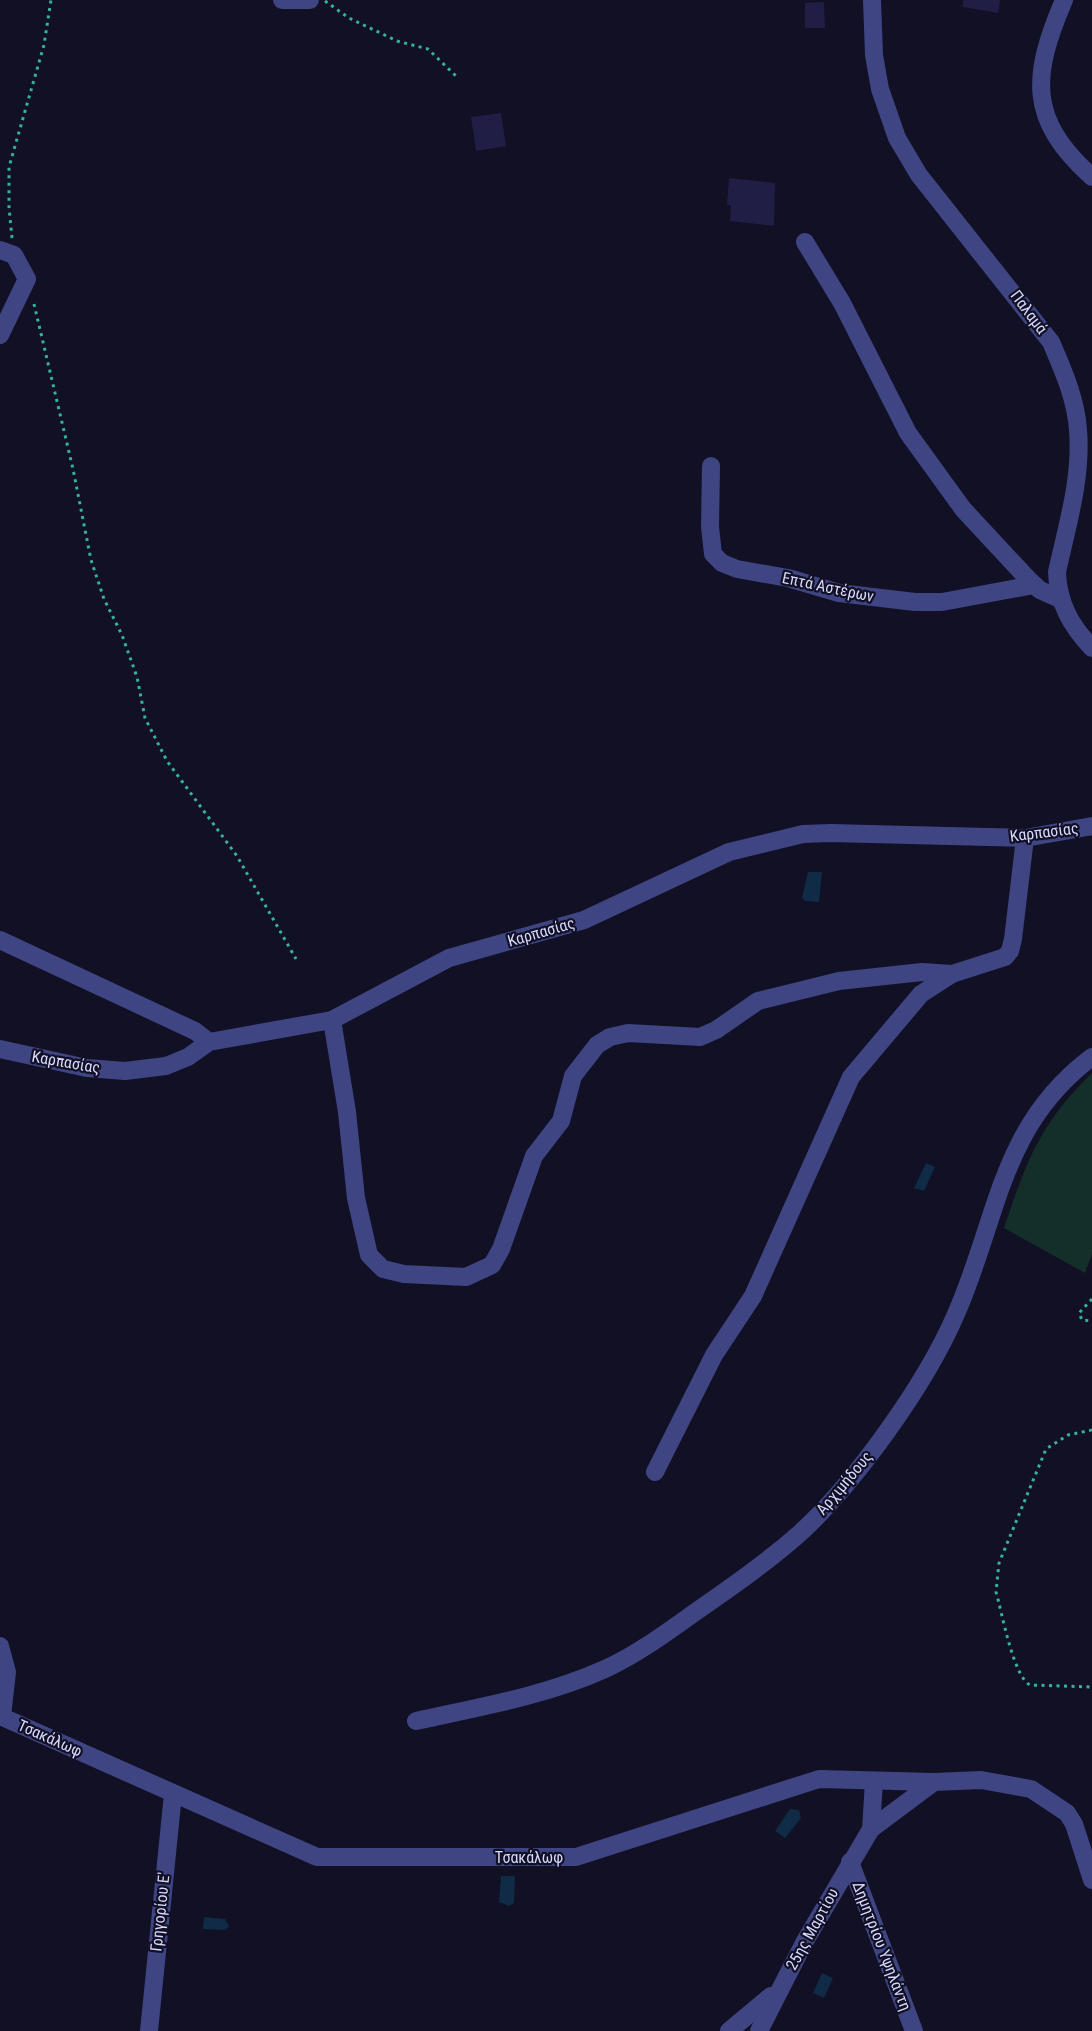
<svg xmlns="http://www.w3.org/2000/svg" width="1092" height="2031" font-family="'Roboto Condensed',sans-serif">
<style>
.green{fill:#142f2a}
.water{fill:#0f2b46}
.building{fill:#201e45}
.lines{fill:none;stroke-linecap:round;stroke-linejoin:round}
.path{stroke:#36b299;stroke-width:3;stroke-dasharray:3 4.5;stroke-linecap:butt}
.minor{stroke:#3e4582;stroke-width:18}
.labels{text-anchor:middle;dominant-baseline:central;stroke-width:4.5;stroke-linejoin:round;paint-order:stroke}
.street-label{font-size:16px;fill:#d7d8fd;stroke:#111025}
</style>
<rect width="100%" height="100%" fill="#111025"/>
<path class="green" d="M1092,1073V1254L1085,1273L1004,1228C1026,1162 1040,1123 1092,1073Z"/>
<g class="water">
<path d="M808,872H822L819,902L805,901L802,898Z"/>
<path d="M926,1163L935,1167L924,1191L914,1188Z"/>
<path d="M790,1809L799,1810L801,1818L785,1838L775,1831Z"/>
<path d="M501,1876H515L514,1903L509,1906L499,1902Z"/>
<path d="M204,1917L225,1919L229,1926L225,1930L203,1929Z"/>
<path d="M822,1973L833,1978L824,1998L813,1993Z"/>
</g>
<g class="building">
<path d="M963,0H1000L998,13L963,7Z"/>
<path d="M824,2L825,28H805V3Z"/>
<path d="M501,113L506,146L476,151L471,117Z"/>
<path d="M729,178L775,183L774,226L730,221L731,205H727Z"/>
</g>
<g class="lines">
<g class="path">
<path d="M325,1L349,18L397,41L428,49L456,76"/>
<path d="M12,238L9,207V167L44,45L51,0"/>
<path d="M34,304L73,469L91,560L104,599L122,635L137,677L145,718L167,761L237,856L296,959"/>
<path d="M1092,1299L1079,1313L1082,1320L1092,1321"/>
<path d="M1092,1430L1068,1435L1046,1449L999,1563L996,1592C1002,1612 1013,1676 1030,1685L1092,1687"/>
</g>
<g class="minor">
<path d="M282,0H310"/>
<path d="M872,0L874,55L880,89L897,138L919,175L1051,342C1063,370 1076,399 1078,430C1082,478 1067,526 1057,572C1058,603 1071,626 1092,648"/>
<path d="M1064,0C1032,75 1027,119 1092,177"/>
<path d="M805,242L842,303L908,433L963,509L1029,580L1040,590L1060,599"/>
<path d="M0,250L14,255L27,279L0,335"/>
<path d="M711,466L710,527L713,554L722,563L737,569L788,578L839,593L915,602H942L1034,585"/>
<path d="M0,940L195,1031L209,1042"/>
<path d="M332,1020L347,1112L356,1198L369,1255L383,1269L404,1274L466,1277L492,1265L501,1249L534,1156L561,1121L573,1076L597,1045L610,1037L628,1033L700,1037L716,1030L758,1001L839,981L922,972L952,974L1005,957L1010,951L1013,939L1025,838"/>
<path d="M0,1049L87,1068L125,1071L166,1066L188,1057L209,1042L332,1020L449,958L584,920L729,852L803,834L831,833L1025,838L1092,826"/>
<path d="M655,1472L714,1355L753,1296L851,1077L921,994L952,974"/>
<path d="M0,1646L7,1672L2,1716"/>
<path d="M0,1716L317,1857H576L819,1779L934,1782L981,1780L1031,1789L1067,1813L1074,1824L1092,1880"/>
<path d="M416,1721C479,1707 545,1696 605,1669C636,1655 666,1633 694,1613C730,1588 766,1563 799,1534C855,1483 926,1384 956,1314C999,1216 1000,1126 1092,1057"/>
<path d="M871,1829L874,1781"/>
<path d="M850,1862L914,2031"/>
<path d="M149,2031L173,1794"/>
<path d="M729,2031L771,1996"/>
<path d="M759,2031L805,1941L871,1829L934,1782"/>
</g>
</g>
<g class="labels">
<g class="street-label">
<text transform="translate(1029 312) rotate(53)">Παλαμά</text>
<text transform="translate(828 587) rotate(12)">Επτά Αστέρων</text>
<text transform="translate(1044 832) rotate(-7)">Καρπασίας</text>
<text transform="translate(541 932) rotate(-16)">Καρπασίας</text>
<text transform="translate(66 1062) rotate(10)">Καρπασίας</text>
<text transform="translate(844 1483) rotate(-50)">Αρχιμήδους</text>
<text transform="translate(50 1738) rotate(24)">Τσακάλωφ</text>
<text x="529" y="1857">Τσακάλωφ</text>
<text transform="translate(160 1912) rotate(-84)">Γρηγορίου Ε'</text>
<text transform="translate(812 1929) rotate(-61)">25ης Μαρτίου</text>
<text transform="translate(882 1946) rotate(69)">Δημητρίου Υψηλάντη</text>
</g>
</g>
</svg>
